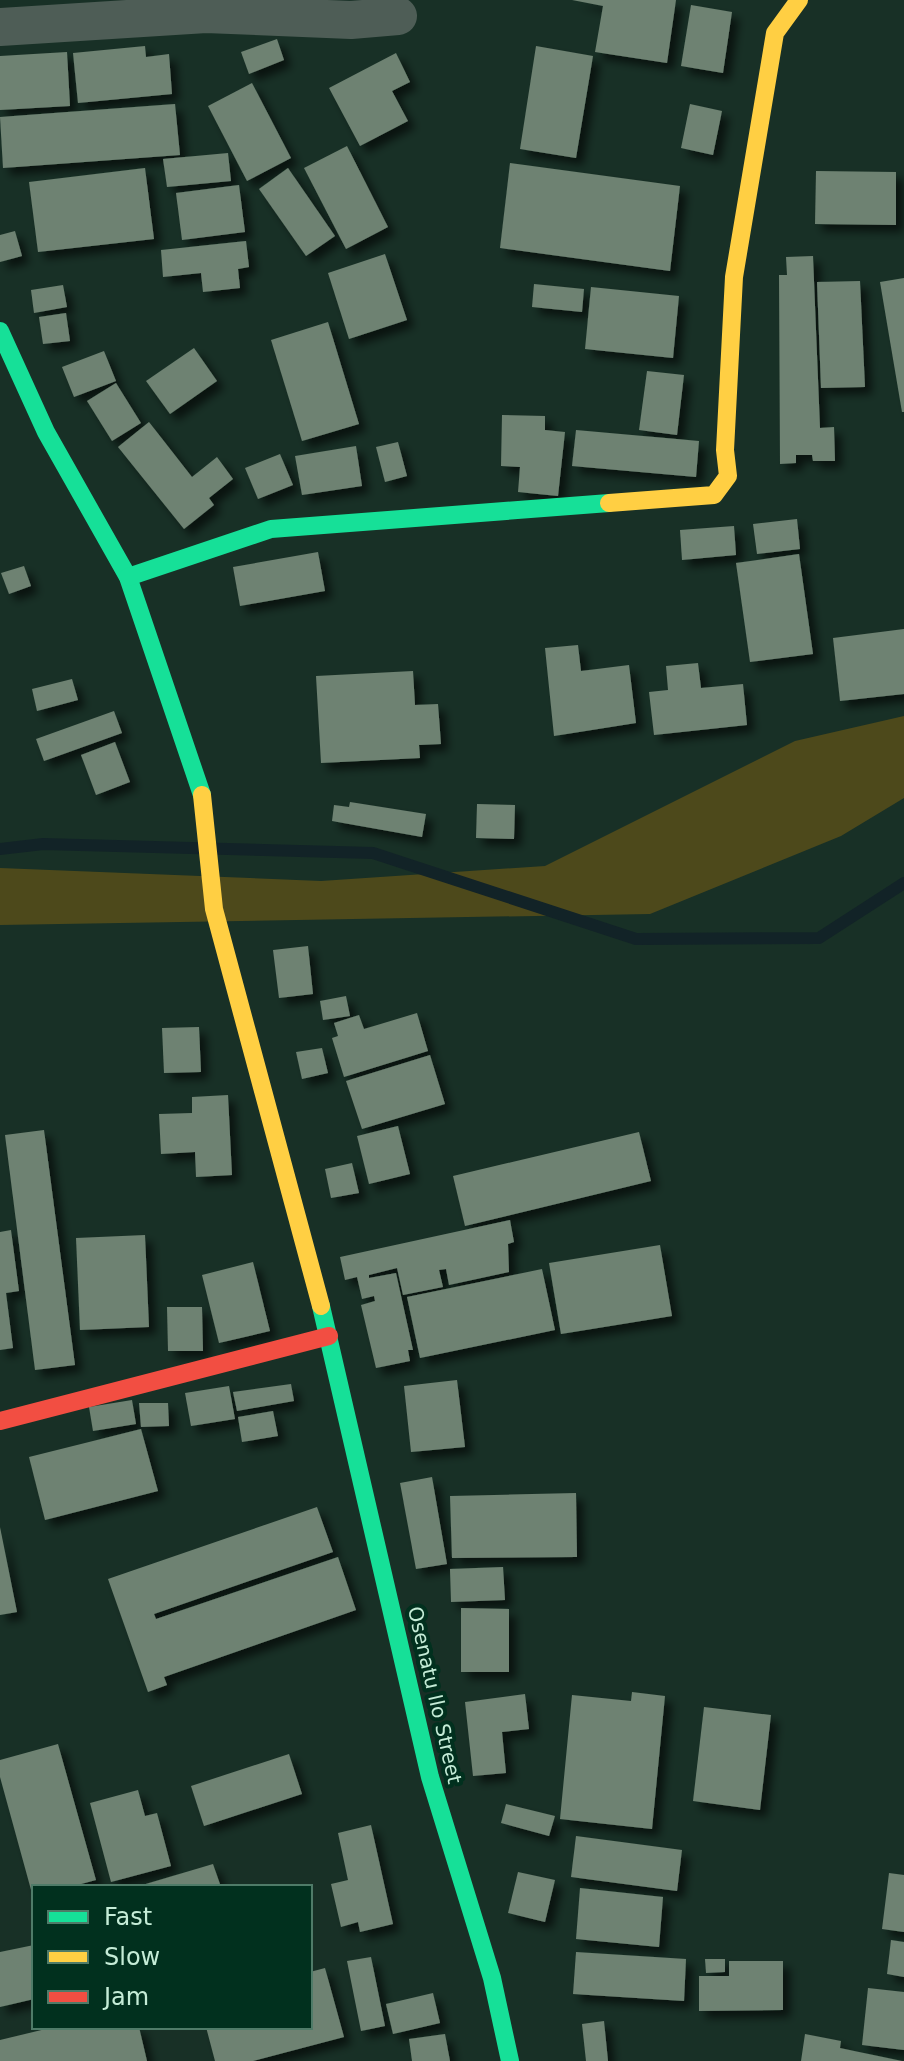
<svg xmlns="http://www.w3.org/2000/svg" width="904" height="2061" font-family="'DejaVu Sans',sans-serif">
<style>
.green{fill:#4d491b}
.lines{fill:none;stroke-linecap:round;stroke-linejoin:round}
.stream{stroke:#122327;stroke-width:12}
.building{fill:#6e8272;filter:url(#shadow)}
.street{stroke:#4e5d56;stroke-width:38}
.fast{stroke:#16e098;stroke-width:18}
.slow{stroke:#ffcf43;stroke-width:18}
.jam{stroke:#f24e42;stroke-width:18}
.labels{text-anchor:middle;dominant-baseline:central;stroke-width:8;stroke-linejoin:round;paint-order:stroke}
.street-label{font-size:20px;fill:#c5ecd7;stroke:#01301e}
</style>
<defs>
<filter id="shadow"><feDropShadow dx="7" dy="7" stdDeviation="4" flood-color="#0009"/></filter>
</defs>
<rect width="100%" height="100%" fill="#183026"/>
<path class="green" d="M904,716V798L841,836L650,914L0,925V868L321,881L545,866L795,741Z"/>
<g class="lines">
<path class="stream" d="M0,849L43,844L373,853L636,939L819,938L904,883"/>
</g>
<g class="building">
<path d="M572,0H676L667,63L595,52L603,6Z"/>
<path d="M691,5L732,12L723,73L681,66Z"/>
<path d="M277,39L284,60L249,74L241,52Z"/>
<path d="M145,46L146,57L169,54L172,94L78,103L73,53Z"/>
<path d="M536,46L593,56L576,158L520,149Z"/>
<path d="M67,52L70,106L0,110V56Z"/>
<path d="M396,53L410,82L392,91L408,121L360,146L329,88Z"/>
<path d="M252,83L291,158L247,181L208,106Z"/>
<path d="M175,104L180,155L3,168L0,117Z"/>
<path d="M690,104L722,111L713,155L681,148Z"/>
<path d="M347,146L388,227L346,249L304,168Z"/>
<path d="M228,153L231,181L167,187L163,159Z"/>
<path d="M510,163L680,186L670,271L500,248Z"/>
<path d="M145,168L154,239L38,252L29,182Z"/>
<path d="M288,168L335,236L306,256L259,189Z"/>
<path d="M816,171L896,172V225L815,224Z"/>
<path d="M239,185L245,232L182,240L176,193Z"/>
<path d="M15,231L22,256L0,262V235Z"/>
<path d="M246,241L249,267L238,269L240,288L203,292L201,273L163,277L161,250Z"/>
<path d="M385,254L407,320L349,339L328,273Z"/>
<path d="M813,256L820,428L834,427L835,461H813L812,455H796V463L780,464L779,275H787L786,257Z"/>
<path d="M904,278V412H902L880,282Z"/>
<path d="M860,281L865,387L821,388L817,282Z"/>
<path d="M534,284L584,289L582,312L532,307Z"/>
<path d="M63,285L67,307L34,313L31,290Z"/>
<path d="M591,287L679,296L673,358L585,349Z"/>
<path d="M66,313L70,341L43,344L39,317Z"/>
<path d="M328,322L359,424L302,441L271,340Z"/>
<path d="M194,348L217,381L170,414L146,381Z"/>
<path d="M104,351L116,381L74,397L62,367Z"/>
<path d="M647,371L684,375L677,435L639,430Z"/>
<path d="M116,383L141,423L112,441L87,401Z"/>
<path d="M502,415L545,416V430L565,432L558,496L518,492L520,467L501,466Z"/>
<path d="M149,422L192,477L217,457L233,479L209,498L214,505L184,529L118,447Z"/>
<path d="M576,430L699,441L696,477L572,466Z"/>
<path d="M398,442L407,476L385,482L376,447Z"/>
<path d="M356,446L362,486L302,495L295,456Z"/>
<path d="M280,454L293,485L258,499L245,468Z"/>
<path d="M797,519L800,549L757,554L753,524Z"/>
<path d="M734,526L736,555L682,560L680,530Z"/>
<path d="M318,552L325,591L240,606L233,567Z"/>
<path d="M799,554L813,654L750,662L736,563Z"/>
<path d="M24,566L31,586L9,594L1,573Z"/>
<path d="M904,629V694L840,701L833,638Z"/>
<path d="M578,645L581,671L629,665L636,723L554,736L545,648Z"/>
<path d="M698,663L701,688L743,684L747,725L654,735L649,692L668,690L666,666Z"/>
<path d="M413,671L415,705L438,704L441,744L419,745L420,758L321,763L316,676Z"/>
<path d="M72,679L78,700L37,711L32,689Z"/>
<path d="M114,711L122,733L44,761L36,739Z"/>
<path d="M115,742L130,782L96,795L81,755Z"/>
<path d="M350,802L426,814L422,837L332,821L334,805L349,807Z"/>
<path d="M477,804L515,805L514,839L476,838Z"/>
<path d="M308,946L313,994L279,998L273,950Z"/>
<path d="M346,996L350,1016L323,1020L320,1001Z"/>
<path d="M417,1013L428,1051L344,1077L332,1038L338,1036L334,1023L359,1015L364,1029Z"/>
<path d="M199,1027L201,1072L164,1073L162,1028Z"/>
<path d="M322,1048L328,1073L302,1079L296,1052Z"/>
<path d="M430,1055L445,1104L362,1129L346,1081Z"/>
<path d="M228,1095L232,1175L196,1177L195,1152L161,1154L159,1114L192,1113V1097Z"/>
<path d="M398,1126L410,1174L369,1184L357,1136Z"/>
<path d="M44,1130L75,1365L35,1370L5,1135Z"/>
<path d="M639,1132L651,1181L465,1226L453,1176Z"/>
<path d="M352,1163L359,1193L331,1198L325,1169Z"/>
<path d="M510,1220L514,1242L508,1244L509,1272L449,1285L446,1269L439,1270L443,1287L403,1295L397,1268L369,1275V1278L396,1273L413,1350H408L410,1361L376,1368L361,1305L375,1301L374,1296L362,1299L357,1277L345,1280L340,1257Z"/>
<path d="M11,1230L19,1291L6,1293L13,1348L0,1350V1232Z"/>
<path d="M145,1235L149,1327L80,1330L76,1238Z"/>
<path d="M660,1245L672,1316L561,1334L549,1263Z"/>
<path d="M253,1262L270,1331L219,1343L202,1275Z"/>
<path d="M542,1269L555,1330L420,1358L407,1297Z"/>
<path d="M167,1307H202L203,1351H168Z"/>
<path d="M457,1380L465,1447L411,1452L404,1386Z"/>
<path d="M291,1384L294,1401L237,1411L233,1392Z"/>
<path d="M229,1386L235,1419L191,1426L185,1393Z"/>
<path d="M132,1400L136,1424L93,1431L89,1407Z"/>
<path d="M139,1403H168L169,1426L141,1427Z"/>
<path d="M273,1411L278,1436L242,1442L238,1417Z"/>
<path d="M141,1429L158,1491L45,1520L29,1457Z"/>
<path d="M432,1477L447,1564L416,1569L400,1483Z"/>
<path d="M576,1493L577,1557L452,1558L450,1496Z"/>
<path d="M317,1507L333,1552L154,1614L156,1619L338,1557L356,1610L164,1677L167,1685L148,1692L108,1579Z"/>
<path d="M0,1527L17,1612L0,1615Z"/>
<path d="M503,1567L505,1600L451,1602L450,1569Z"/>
<path d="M461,1608L509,1609V1672H461Z"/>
<path d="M632,1692L665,1696L652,1829L560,1819L572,1695L631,1701Z"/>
<path d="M525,1694L529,1729L502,1732L506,1773L473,1776L465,1702Z"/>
<path d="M704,1707L771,1715L760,1810L693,1801Z"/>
<path d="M58,1744L96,1880L70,1887H34L33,1897L0,1777V1760Z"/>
<path d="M289,1754L302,1794L204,1826L191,1786Z"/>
<path d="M138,1790L145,1816L157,1813L171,1866L111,1882L90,1803Z"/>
<path d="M506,1804L555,1816L549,1836L501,1823Z"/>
<path d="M371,1825L393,1924L360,1932L358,1922L341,1927L331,1884L348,1880L338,1833Z"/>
<path d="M576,1836L682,1850L677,1891L571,1877Z"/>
<path d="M213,1864L221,1887H139V1886Z"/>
<path d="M518,1872L555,1880L545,1922L508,1913Z"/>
<path d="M889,1873L904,1875V1932L882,1929Z"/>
<path d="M580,1888L663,1897L659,1947L576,1939Z"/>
<path d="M891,1940L904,1942V1977L887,1974Z"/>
<path d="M34,1945V1999L0,2007V1952Z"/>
<path d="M576,1952L686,1959L684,2001L573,1994Z"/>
<path d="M371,1957L385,2026L361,2031L347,1961Z"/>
<path d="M705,1959H725V1972L706,1973Z"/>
<path d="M729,1961H783V2010L699,2011V1976H729Z"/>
<path d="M325,1968L344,2037L253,2061H215L206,2027H310V1972Z"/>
<path d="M868,1988L904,1992V2050L862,2045Z"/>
<path d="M433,1993L440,2023L393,2034L386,2004Z"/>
<path d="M604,2021L608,2061H586L582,2024Z"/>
<path d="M54,2027H139L147,2061H0V2040Z"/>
<path d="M445,2034L450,2061H412L409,2039Z"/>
<path d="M805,2034L841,2041L840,2048L902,2061H801Z"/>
</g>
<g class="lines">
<path class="street" d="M0,27L206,14L351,20L398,16"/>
<g class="fast">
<path d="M0,331L46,432L128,577L202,795"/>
<path d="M128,577L271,529L609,503"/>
<path d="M321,1306L430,1777L492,1978L510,2061"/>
</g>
<g class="slow">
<path d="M609,503L714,495L728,476L725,450L734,277L775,33L799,0"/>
<path d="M202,795L214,909L321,1306"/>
</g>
<path class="jam" d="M0,1421L329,1336"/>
</g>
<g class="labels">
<g class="street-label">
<text transform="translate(435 1695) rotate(77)">Osenatu Ilo Street</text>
</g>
</g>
<rect x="32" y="1885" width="280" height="144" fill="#01301e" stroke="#4f7b68" stroke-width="2"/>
<rect x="48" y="1911" width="40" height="12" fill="#16e098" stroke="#4f7b68" stroke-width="2"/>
<text x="104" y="1925" font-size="24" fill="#c5ecd7">Fast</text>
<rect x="48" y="1951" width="40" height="12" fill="#ffcf43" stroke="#4f7b68" stroke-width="2"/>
<text x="104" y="1965" font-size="24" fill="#c5ecd7">Slow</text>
<rect x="48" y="1991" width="40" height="12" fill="#f24e42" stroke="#4f7b68" stroke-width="2"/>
<text x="104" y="2005" font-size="24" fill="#c5ecd7">Jam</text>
</svg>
